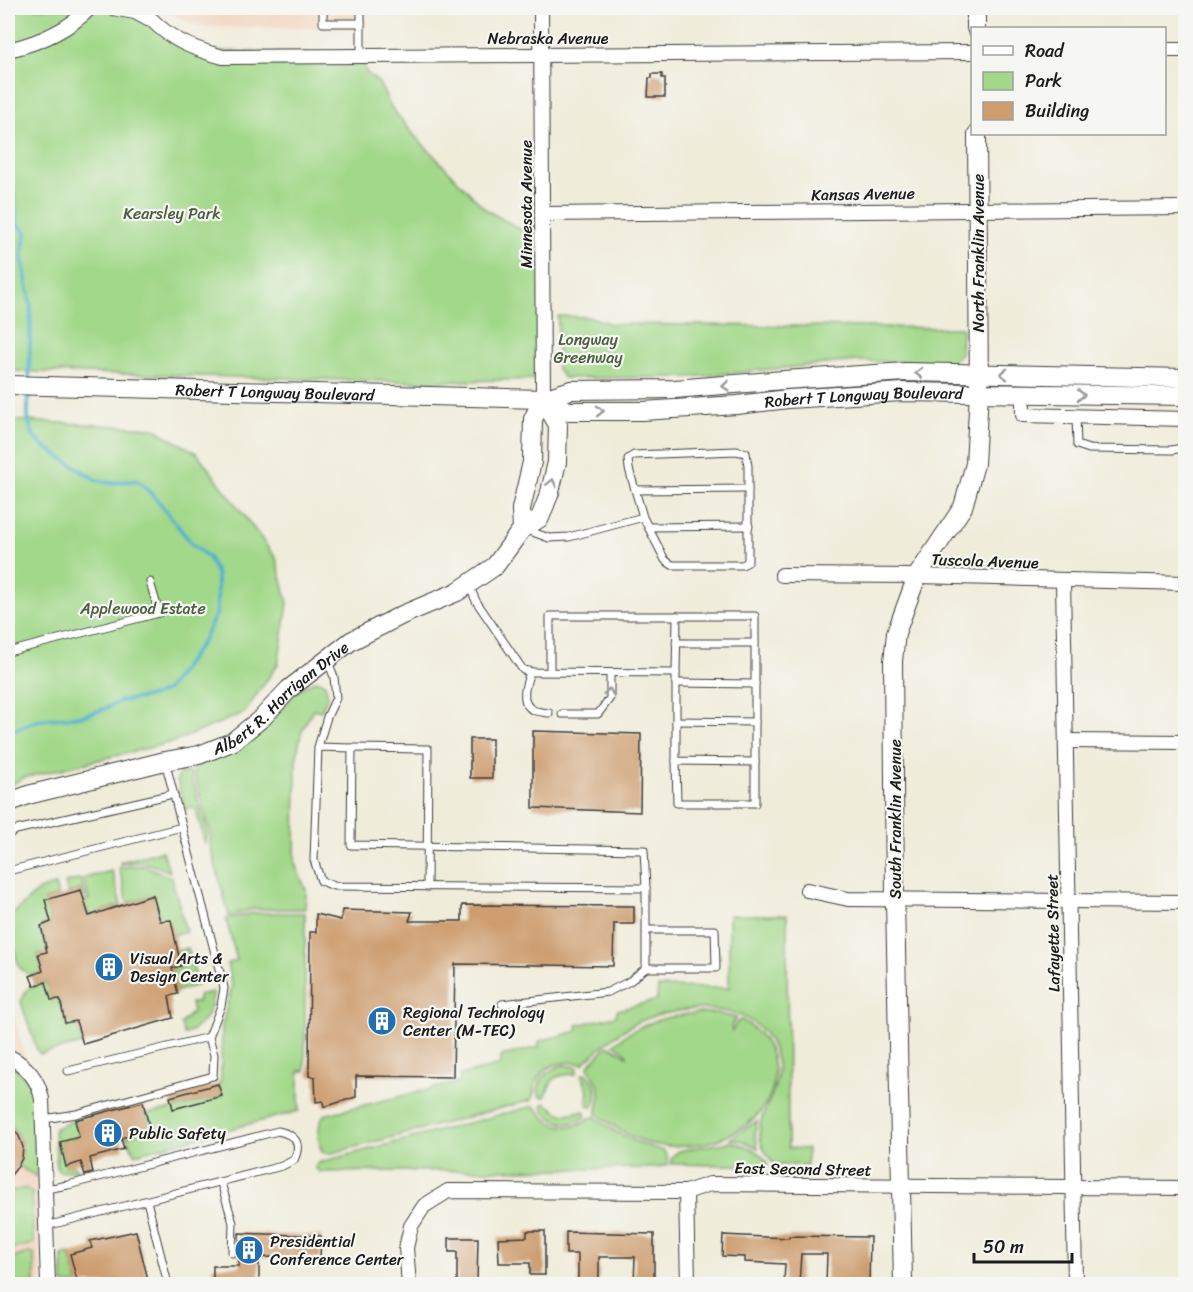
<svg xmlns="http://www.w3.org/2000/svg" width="1193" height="1292" font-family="Sriracha,sans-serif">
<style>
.built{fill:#f2d4be}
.green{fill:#a2d889;stroke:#5f7a52;stroke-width:1.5}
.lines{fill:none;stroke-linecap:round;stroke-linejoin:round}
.stream{stroke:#4eb1cd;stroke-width:4}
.building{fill:#cd9d70}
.lane-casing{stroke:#3c3b38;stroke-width:9}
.street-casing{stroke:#3c3b38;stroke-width:16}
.secondary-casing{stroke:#3c3b38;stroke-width:20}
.lane{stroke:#fff;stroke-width:7}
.street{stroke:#fff;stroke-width:14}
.secondary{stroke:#fff;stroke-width:18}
.oneway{stroke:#999}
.labels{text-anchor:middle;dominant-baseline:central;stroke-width:4.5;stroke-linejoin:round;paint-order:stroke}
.street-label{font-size:16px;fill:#1c1c1c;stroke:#f6f6f2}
.park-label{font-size:16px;fill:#4b5e42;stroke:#f6f6f2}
.poi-label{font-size:16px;fill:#1c1c1c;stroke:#f6f6f2;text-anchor:start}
</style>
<rect width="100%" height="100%" fill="#f6f6f2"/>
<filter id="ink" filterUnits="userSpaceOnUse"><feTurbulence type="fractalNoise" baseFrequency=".0167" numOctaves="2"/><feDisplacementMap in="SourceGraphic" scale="12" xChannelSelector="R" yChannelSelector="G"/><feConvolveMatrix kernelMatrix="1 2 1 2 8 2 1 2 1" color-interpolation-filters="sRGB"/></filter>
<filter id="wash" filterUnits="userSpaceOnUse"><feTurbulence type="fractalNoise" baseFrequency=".008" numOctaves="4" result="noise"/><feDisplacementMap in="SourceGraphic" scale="24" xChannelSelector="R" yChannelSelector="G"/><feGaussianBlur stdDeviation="1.35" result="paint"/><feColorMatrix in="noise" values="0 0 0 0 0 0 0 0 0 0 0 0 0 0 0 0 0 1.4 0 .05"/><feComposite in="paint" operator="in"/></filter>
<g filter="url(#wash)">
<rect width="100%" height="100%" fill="#f0ecda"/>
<g class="built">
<path d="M169,8H367L366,28L200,27L175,16Z"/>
<path d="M8,987L35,1101L41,1284H8Z"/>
</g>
<g class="green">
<path d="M8,8H141L195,50L361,56L366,72L379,83L391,107L414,135L485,209L528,234L542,239L543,379L421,382L8,371Z"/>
<path d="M558,316L591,317L611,324L962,328L961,353L951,363L858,361L691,377L564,378L557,369Z"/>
<path d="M8,420L153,428L197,453L276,558L288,603L278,664L244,713L173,742L23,778L8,787Z"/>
<path d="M317,680L325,684L328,696L321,711L313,709L301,733L296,760L295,864L306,890L305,909H253L229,916L210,845L211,835L192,766C218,757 237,750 259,732C278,716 293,688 317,680Z"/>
<path d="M190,772L208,834L205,843L195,807L185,809L177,780L180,773Z"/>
<path d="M162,851L170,872C150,863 142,860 120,864L121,862Z"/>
<path d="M131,866H146L172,878L186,932L174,935L160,921L153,895L128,903L119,868Z"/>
<path d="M112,871L121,905L89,916L84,901L89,899L84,878Z"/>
<path d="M81,879L86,897L83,898L81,890L68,893L65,883Z"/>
<path d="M55,885L58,896L45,900L51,922L41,926L47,952L38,954L43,971L30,976L19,967L8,927L12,915L29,899L39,890Z"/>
<path d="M254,913H305V1071H299V1111L135,1154L126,1137L150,1130L146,1114L173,1109L222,1096L218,1084L221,1081L222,1026L232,986L227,964L237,960L226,919Z"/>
<path d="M729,915H787L788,1148L807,1149V1165H775C734,1118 789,1104 775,1055C759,997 681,1004 638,1022C617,1032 600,1048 583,1064C564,1059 542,1064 535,1085C534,1090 534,1095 532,1100L329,1154L322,1152C318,1143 317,1123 324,1115L460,1082V1075L501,1065V1056L539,1047V1041L578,1031L577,1025L616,1016L617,1010L657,1000L658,987L729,988Z"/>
<path d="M188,948L198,985L177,991L172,968L181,966L177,951Z"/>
<path d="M46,982L51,1000L59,999L65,1023L76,1021L83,1044L40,1054L37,1050L21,1002L27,989Z"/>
<path d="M213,992C212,1012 202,1027 184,1035L181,1024L193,1011L191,1003L197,1002L199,995Z"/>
<path d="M697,1013H716L736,1018L731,1027L732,1031L738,1021L742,1020C758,1030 770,1043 773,1063C784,1125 704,1156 653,1144C632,1139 614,1128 597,1114C596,1107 600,1102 600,1094C600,1082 592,1076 588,1066L607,1046H610L627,1056L626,1053L614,1044C639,1023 665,1016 697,1013Z"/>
<path d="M8,1064C47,1080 37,1141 37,1177L18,1166C26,1149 22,1135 8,1123Z"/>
<path d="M564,1065L577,1067L576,1074C554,1075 553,1076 545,1097H540C533,1081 550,1068 564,1065Z"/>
<path d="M586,1073C597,1082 600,1095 592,1107L587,1105L588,1090L582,1075Z"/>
<path d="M546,1103C567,1120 561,1113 584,1111L586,1116C572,1129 551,1124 542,1107L543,1104Z"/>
<path d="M533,1106C538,1109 539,1112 543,1116C550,1124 563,1128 574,1126C582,1124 587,1117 595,1117L616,1132L634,1141L664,1151L667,1157L668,1165L656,1168L320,1172L315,1168L318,1163Z"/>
<path d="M75,1120L79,1137L60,1142L66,1166L72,1165L78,1170L59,1172L57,1169L54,1129Z"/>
<path d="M757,1121L755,1135L758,1148L744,1141L730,1139Z"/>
<path d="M731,1142C746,1145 763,1151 768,1166L671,1164C670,1156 676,1152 683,1150Z"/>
<path d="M26,1188L32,1193L33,1244L8,1250V1192Z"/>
<path d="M29,1253L34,1254L35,1284H14L8,1259Z"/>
<path d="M70,1254L78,1284H63L62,1256Z"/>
</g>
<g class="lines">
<g class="stream">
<path d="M8,173L13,192L17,224L26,232L22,257L31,306L29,380"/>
<path d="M8,732L39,720L81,716L102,710L121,701L154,696L167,690L203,641L217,612V575L208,557L192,544L159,502L142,484L135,480L111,483L96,480L42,445L33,436L28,418V390"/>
</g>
</g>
<g id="blocks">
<g class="building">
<path d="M652,74H662V78H665V97H648L649,78H652Z"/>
<path d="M533,731L641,734L640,812L533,808Z"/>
<rect x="470" y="739" width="22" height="39"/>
<path d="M81,890L89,916L153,895L160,921L171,920L181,966L172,968L178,994L169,996L173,1018L83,1044L76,1021L65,1023L60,999L51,1000L46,982L34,986L30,976L43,971L38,954L47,952L41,926L51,922L45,900Z"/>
<path d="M462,905L634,906V924H614L613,966L455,964L453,1077L356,1076V1097L324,1107L323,1101L316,1102L315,1077L309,1076L310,932H316V914L341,920L342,910L412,912L409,921H462Z"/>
<path d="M218,1084L222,1096L173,1109L170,1097Z"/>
<path d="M143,1102L150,1130L121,1138L124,1149L90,1158L93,1173L85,1175L81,1162L66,1167L60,1142L79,1137L75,1120Z"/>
<path d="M8,1122L19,1136L23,1147L22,1158L18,1166L8,1179Z"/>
<path d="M136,1231L149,1284H78L70,1254L92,1248L90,1241Z"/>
<path d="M527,1231H545V1275H530V1263H499L498,1238L527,1237Z"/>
<path d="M566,1232L654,1234V1284H634L635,1257H599V1284H578V1254H566Z"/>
<path d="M239,1233L321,1236L320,1258L259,1257V1282H254V1284H213V1266H239Z"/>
<path d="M723,1235L789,1238V1236L870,1237L869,1283H826L827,1254H801L799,1284L784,1283L785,1264L745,1262V1257L722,1256Z"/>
<path d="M449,1238H478L477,1284H457V1252H449Z"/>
</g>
</g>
</g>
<g filter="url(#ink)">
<use href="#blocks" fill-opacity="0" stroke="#3c3b38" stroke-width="1.5"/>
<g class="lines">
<g class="lane-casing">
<g id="lane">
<path d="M323,8V23H361"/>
<path d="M361,8V56"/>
<path d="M1076,417L1077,445L1089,449L1172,450L1182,448L1186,437"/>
<path d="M635,490L748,489"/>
<path d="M648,527L749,526"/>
<path d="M527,530L549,538L569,537L643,517L629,469L628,459L634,455L736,451L746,453L748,466V562L742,565H672L665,560L643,517"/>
<path d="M469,585L476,601L523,670L533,672L676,673L677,616H550V672"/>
<path d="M676,643H755"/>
<path d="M8,652L159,613L150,582"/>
<path d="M530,672C526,683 519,703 533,710C537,712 544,712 549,713"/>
<path d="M676,673V761L755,762V616H677"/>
<path d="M676,683L755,684"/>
<path d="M562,714H598L610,698V673"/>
<path d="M676,721L755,722"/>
<path d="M318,747L352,748L351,845L644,850L646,888L334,886L321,881L314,860L318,747L327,717L336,698L334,677L328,661"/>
<path d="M352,748L428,749L427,887"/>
<path d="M676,761L677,803H755V762"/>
<path d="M8,835L16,830L173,794"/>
<path d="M8,871L182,827"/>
<path d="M646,930H715L716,968H646V888"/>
<path d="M502,1004L608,992L630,981L646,968"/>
<path d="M68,1071L209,1037"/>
<path d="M44,1119L76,1114L213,1076L214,1055L209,1037L221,1006L224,988L165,761"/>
<path d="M221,1183L233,1223L232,1253"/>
<path d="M46,1189L68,1185L278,1131C296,1135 302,1143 294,1160L282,1166L46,1226"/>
<path d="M147,1201L168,1284"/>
</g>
</g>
<g class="street-casing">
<g id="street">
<path d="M113,8L135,12L148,19"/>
<path d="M141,8C165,37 186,47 223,57L972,52"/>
<path d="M541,8L543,399"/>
<path d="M8,50C39,43 67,31 90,8"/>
<path d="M1164,50H1186"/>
<path d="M542,214L1186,208"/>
<path d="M1023,394V415L1186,419"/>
<path d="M782,575L917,576L1186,583"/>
<path d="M1063,580L1075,1284"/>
<path d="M1066,741L1186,742"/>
<path d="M807,890L848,899L1186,902"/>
<path d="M8,1056C26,1065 38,1078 42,1099L48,1284"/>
<path d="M686,1192L688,1284"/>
<path d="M409,1284L406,1248L411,1226L424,1206L448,1191L686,1192L710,1184L1186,1188"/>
</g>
</g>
<g class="secondary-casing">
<g id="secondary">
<path d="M976,8V28"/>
<path id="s1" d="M8,385L543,399L571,390L675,389L784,380L906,372L1186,378"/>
<path id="s2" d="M543,399L569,411H643L737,405L788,399L902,392L1186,396"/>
<path d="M522,529L521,509L532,462L533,419L543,399"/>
<path id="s3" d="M8,803L28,795L165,761L199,755L232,742L262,718L289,689L351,641L402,615L457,592L495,566L522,529L540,518L550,492L557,462L558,425L543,399"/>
<path d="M903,1284L895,900L893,661L896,633L917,576L963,507L975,464L979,392L977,134"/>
</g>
</g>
<use href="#lane" class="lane"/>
<use href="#street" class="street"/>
<use href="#secondary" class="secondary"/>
</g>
<defs><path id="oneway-chevron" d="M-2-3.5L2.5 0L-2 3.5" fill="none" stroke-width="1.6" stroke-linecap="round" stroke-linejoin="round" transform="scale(1.5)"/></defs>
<g class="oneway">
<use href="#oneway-chevron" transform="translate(919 373) rotate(-180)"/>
<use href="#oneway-chevron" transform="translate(1004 374) rotate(-179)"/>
<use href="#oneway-chevron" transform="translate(726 386) rotate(175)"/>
<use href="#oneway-chevron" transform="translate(1081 395) rotate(1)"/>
<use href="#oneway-chevron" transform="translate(600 411)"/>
<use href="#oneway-chevron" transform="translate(552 483) rotate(-76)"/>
<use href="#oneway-chevron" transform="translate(609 692) rotate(-82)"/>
</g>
</g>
<defs>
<g id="building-disc" transform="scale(1.5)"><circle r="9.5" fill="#1f6fb2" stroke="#f6f6f2"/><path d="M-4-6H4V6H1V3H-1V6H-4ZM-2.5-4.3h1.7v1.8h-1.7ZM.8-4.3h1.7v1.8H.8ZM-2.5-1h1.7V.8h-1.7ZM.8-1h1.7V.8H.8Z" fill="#fff"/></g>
</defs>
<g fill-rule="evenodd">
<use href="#building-disc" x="109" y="967"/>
<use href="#building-disc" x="382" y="1021"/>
<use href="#building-disc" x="108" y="1133"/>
<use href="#building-disc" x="249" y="1250"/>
</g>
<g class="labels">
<g class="street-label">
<text x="548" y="38">Nebraska Avenue</text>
<text transform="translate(863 194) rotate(-1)">Kansas Avenue</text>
<text transform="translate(526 204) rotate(-90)">Minnesota Avenue</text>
<text transform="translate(978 253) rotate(-90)">North Franklin Avenue</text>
<text stroke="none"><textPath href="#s1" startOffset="267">Robert T Longway Boulevard</textPath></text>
<text stroke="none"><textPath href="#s2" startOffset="324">Robert T Longway Boulevard</textPath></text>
<text transform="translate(985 561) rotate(2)">Tuscola Avenue</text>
<text stroke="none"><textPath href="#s3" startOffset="298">Albert R. Horrigan Drive</textPath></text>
<text transform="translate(895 819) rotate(-90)">South Franklin Avenue</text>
<text transform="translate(1053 933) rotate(-91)">Lafayette Street</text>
<text transform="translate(803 1169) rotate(1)">East Second Street</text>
</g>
<g class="park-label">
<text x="172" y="213">Kearsley Park</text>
<text x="588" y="339">Longway<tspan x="588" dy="18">Greenway</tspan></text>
<text x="143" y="608">Applewood Estate</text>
</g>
<g class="poi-label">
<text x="130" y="958">Visual Arts &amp;<tspan x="130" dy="18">Design Center</tspan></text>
<text x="403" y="1012">Regional Technology<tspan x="403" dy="18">Center (M-TEC)</tspan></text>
<text x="129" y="1133">Public Safety</text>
<text x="270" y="1241">Presidential<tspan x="270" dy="18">Conference Center</tspan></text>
</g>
</g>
<rect width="1193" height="1292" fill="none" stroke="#f6f6f2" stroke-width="30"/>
<rect x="971" y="27" width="195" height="108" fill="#f6f6f2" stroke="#9f9f9c" stroke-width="1.5"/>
<rect x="983" y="46" width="30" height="9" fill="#ffffff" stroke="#9f9f9c" stroke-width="1.5"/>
<text x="1025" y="57" font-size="18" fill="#1c1c1c">Road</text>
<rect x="983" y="72" width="30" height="18" fill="#a2d889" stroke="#9f9f9c" stroke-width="1.5"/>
<text x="1025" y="87" font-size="18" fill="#1c1c1c">Park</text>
<rect x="983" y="102" width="30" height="18" fill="#cd9d70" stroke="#9f9f9c" stroke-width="1.5"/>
<text x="1025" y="117" font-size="18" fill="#1c1c1c">Building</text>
<path d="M974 1253v9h98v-9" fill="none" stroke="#1c1c1c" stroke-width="3"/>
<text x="983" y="1253" font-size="18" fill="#1c1c1c" stroke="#f6f6f2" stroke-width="4.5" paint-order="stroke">50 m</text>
</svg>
